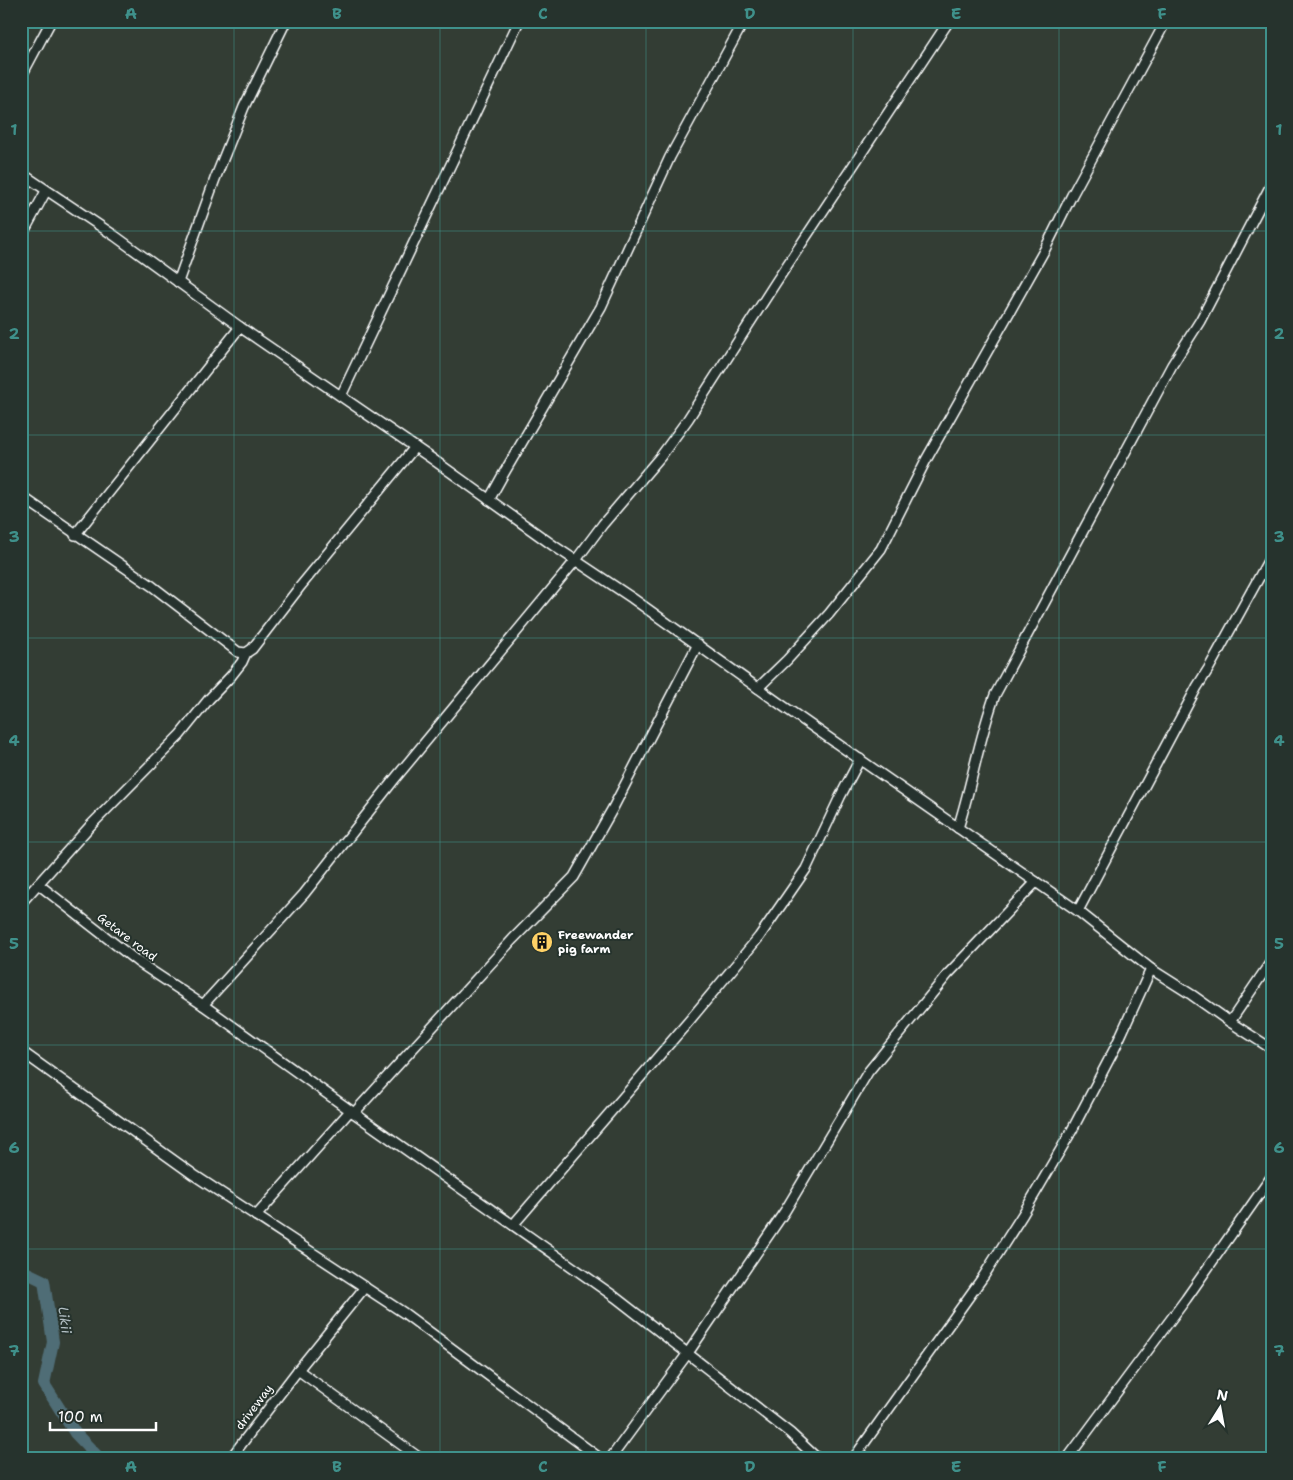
<svg xmlns="http://www.w3.org/2000/svg" width="1293" height="1480" font-family="'Shantell Sans',sans-serif">
<style>
.lines{fill:none;stroke-linecap:round;stroke-linejoin:round}
.river{stroke:#506d76;stroke-width:12}
.street-casing{stroke:#fff;stroke-width:12}
.street{stroke:#26332d;stroke-width:9}
.grid{fill:none;stroke:#3f918b;stroke-width:1;stroke-opacity:0.55}
.labels{text-anchor:middle;dominant-baseline:central;stroke-width:4;stroke-linejoin:round;paint-order:stroke}
.poi-label{font-size:12px;font-weight:bold;fill:#fff;stroke:#26332d;text-anchor:start}
.street-label{font-size:12px;fill:#fff;stroke:#26332d}
.water-label{font-size:14px;font-style:italic;fill:#b0bdc1;stroke:#26332d}
.neatline{fill:none;stroke:#3f918b;stroke-width:2}
.grid-label{font-size:16px;text-anchor:middle;font-weight:bold;fill:#3f918b}
</style>
<rect width="100%" height="100%" fill="#333d34"/>
<filter id="ink" filterUnits="userSpaceOnUse"><feTurbulence type="fractalNoise" baseFrequency=".02" numOctaves="2"/><feDisplacementMap in="SourceGraphic" scale="10" xChannelSelector="R" yChannelSelector="G"/><feConvolveMatrix kernelMatrix="1 2 1 2 8 2 1 2 1" color-interpolation-filters="sRGB"/></filter>
<g filter="url(#ink)">
<g class="lines">
<path class="river" d="M21,1270L44,1281L53,1342L44,1384L75,1433L100,1459"/>
<g class="street-casing">
<g id="street">
<path d="M21,77L51,21"/>
<path d="M21,173L115,236L240,327L431,458L554,546L632,598L783,706L1023,873L1078,911L1151,969L1192,995L1230,1022L1272,1049"/>
<path d="M21,237L46,191"/>
<path d="M178,282L215,179L244,107L286,21"/>
<path d="M341,396L519,21"/>
<path d="M21,496L152,586L238,652L246,653L252,649L299,588L415,447"/>
<path d="M489,500L504,473L601,307L670,157L744,21"/>
<path d="M75,535L240,327"/>
<path d="M758,688L787,660L829,614L881,549L926,460L1045,249L1072,195L1166,21"/>
<path d="M958,828C972,784 979,738 995,695L1172,365L1200,321L1272,183"/>
<path d="M38,884L138,962L203,1005"/>
<path d="M21,903L91,825L180,735L209,699L231,676L242,662L246,653"/>
<path d="M1078,911L1197,687L1209,668L1272,554"/>
<path d="M1230,1022L1272,960"/>
<path d="M21,1051L194,1175L404,1313L601,1459"/>
<path d="M354,1113L513,939L574,877L613,808L698,644"/>
<path d="M256,1216L350,1111"/>
<path d="M513,1225L689,1021L759,937L806,869L840,797L860,759"/>
<path d="M298,1370L421,1459"/>
<path d="M230,1459L298,1370L365,1287"/>
<path d="M610,1459L688,1353L785,1211L868,1072L948,974L1036,882"/>
<path d="M818,1459L790,1433L615,1297L354,1113L203,1005L304,894L393,781L576,560L603,524L661,456L688,419L776,282L949,21"/>
<path d="M853,1459L983,1277L1023,1214L1071,1132L1115,1048L1151,969"/>
<path d="M1067,1459L1186,1299L1272,1176"/>
</g>
</g>
<use href="#street" class="street"/>
</g>
</g>
<path class="grid" d="M234,21V1459M440,21V1459M646,21V1459M853,21V1459M1059,21V1459M21,231H1272M21,435H1272M21,638H1272M21,842H1272M21,1045H1272M21,1249H1272"/>
<defs>
<g id="building-disc" transform="scale(1.125)"><circle r="9.5" fill="#ffd166" stroke="#26332d"/><path d="M-4-6H4V6H1V3H-1V6H-4ZM-2.5-4.3h1.7v1.8h-1.7ZM.8-4.3h1.7v1.8H.8ZM-2.5-1h1.7V.8h-1.7ZM.8-1h1.7V.8H.8Z" fill="#111"/></g>
</defs>
<g fill-rule="evenodd">
<use href="#building-disc" x="542" y="942"/>
</g>
<g class="labels">
<g class="poi-label">
<text x="558" y="935">Freewander<tspan x="558" dy="14">pig farm</tspan></text>
</g>
<g class="street-label">
<text transform="translate(127 937) rotate(37)">Getare road</text>
<text transform="translate(254 1407) rotate(-53)">driveway</text>
</g>
<g class="water-label">
<text transform="translate(65 1320) rotate(82)">Likii</text>
</g>
</g>
<rect width="1293" height="1480" fill="none" stroke="#26332d" stroke-width="55"/>
<g transform="translate(1220 1408) rotate(11)" stroke="#26332d" stroke-width="4" paint-order="stroke">
<path d="M0-4L9 19L0 12L-9 19Z" fill="#ffffff"/>
<text y="-8" font-size="14" font-weight="bold" text-anchor="middle" fill="#ffffff">N</text>
</g>
<path d="M50 1422v8h106v-8" fill="none" stroke="#ffffff" stroke-width="2.5"/>
<text x="58" y="1422" font-size="15" fill="#ffffff" stroke="#26332d" stroke-width="4" paint-order="stroke">100 m</text>
<rect x="28" y="28" width="1238" height="1424" class="neatline"/>
<g class="grid-label">
<text x="131" y="19">A</text>
<text x="337" y="19">B</text>
<text x="543" y="19">C</text>
<text x="750" y="19">D</text>
<text x="956" y="19">E</text>
<text x="1162" y="19">F</text>
<text x="14" y="135">1</text>
<text x="1279" y="135">1</text>
<text x="14" y="339">2</text>
<text x="1279" y="339">2</text>
<text x="14" y="542">3</text>
<text x="1279" y="542">3</text>
<text x="14" y="746">4</text>
<text x="1279" y="746">4</text>
<text x="14" y="949">5</text>
<text x="1279" y="949">5</text>
<text x="14" y="1153">6</text>
<text x="1279" y="1153">6</text>
<text x="14" y="1356">7</text>
<text x="1279" y="1356">7</text>
<text x="131" y="1472">A</text>
<text x="337" y="1472">B</text>
<text x="543" y="1472">C</text>
<text x="750" y="1472">D</text>
<text x="956" y="1472">E</text>
<text x="1162" y="1472">F</text>
</g>
</svg>
